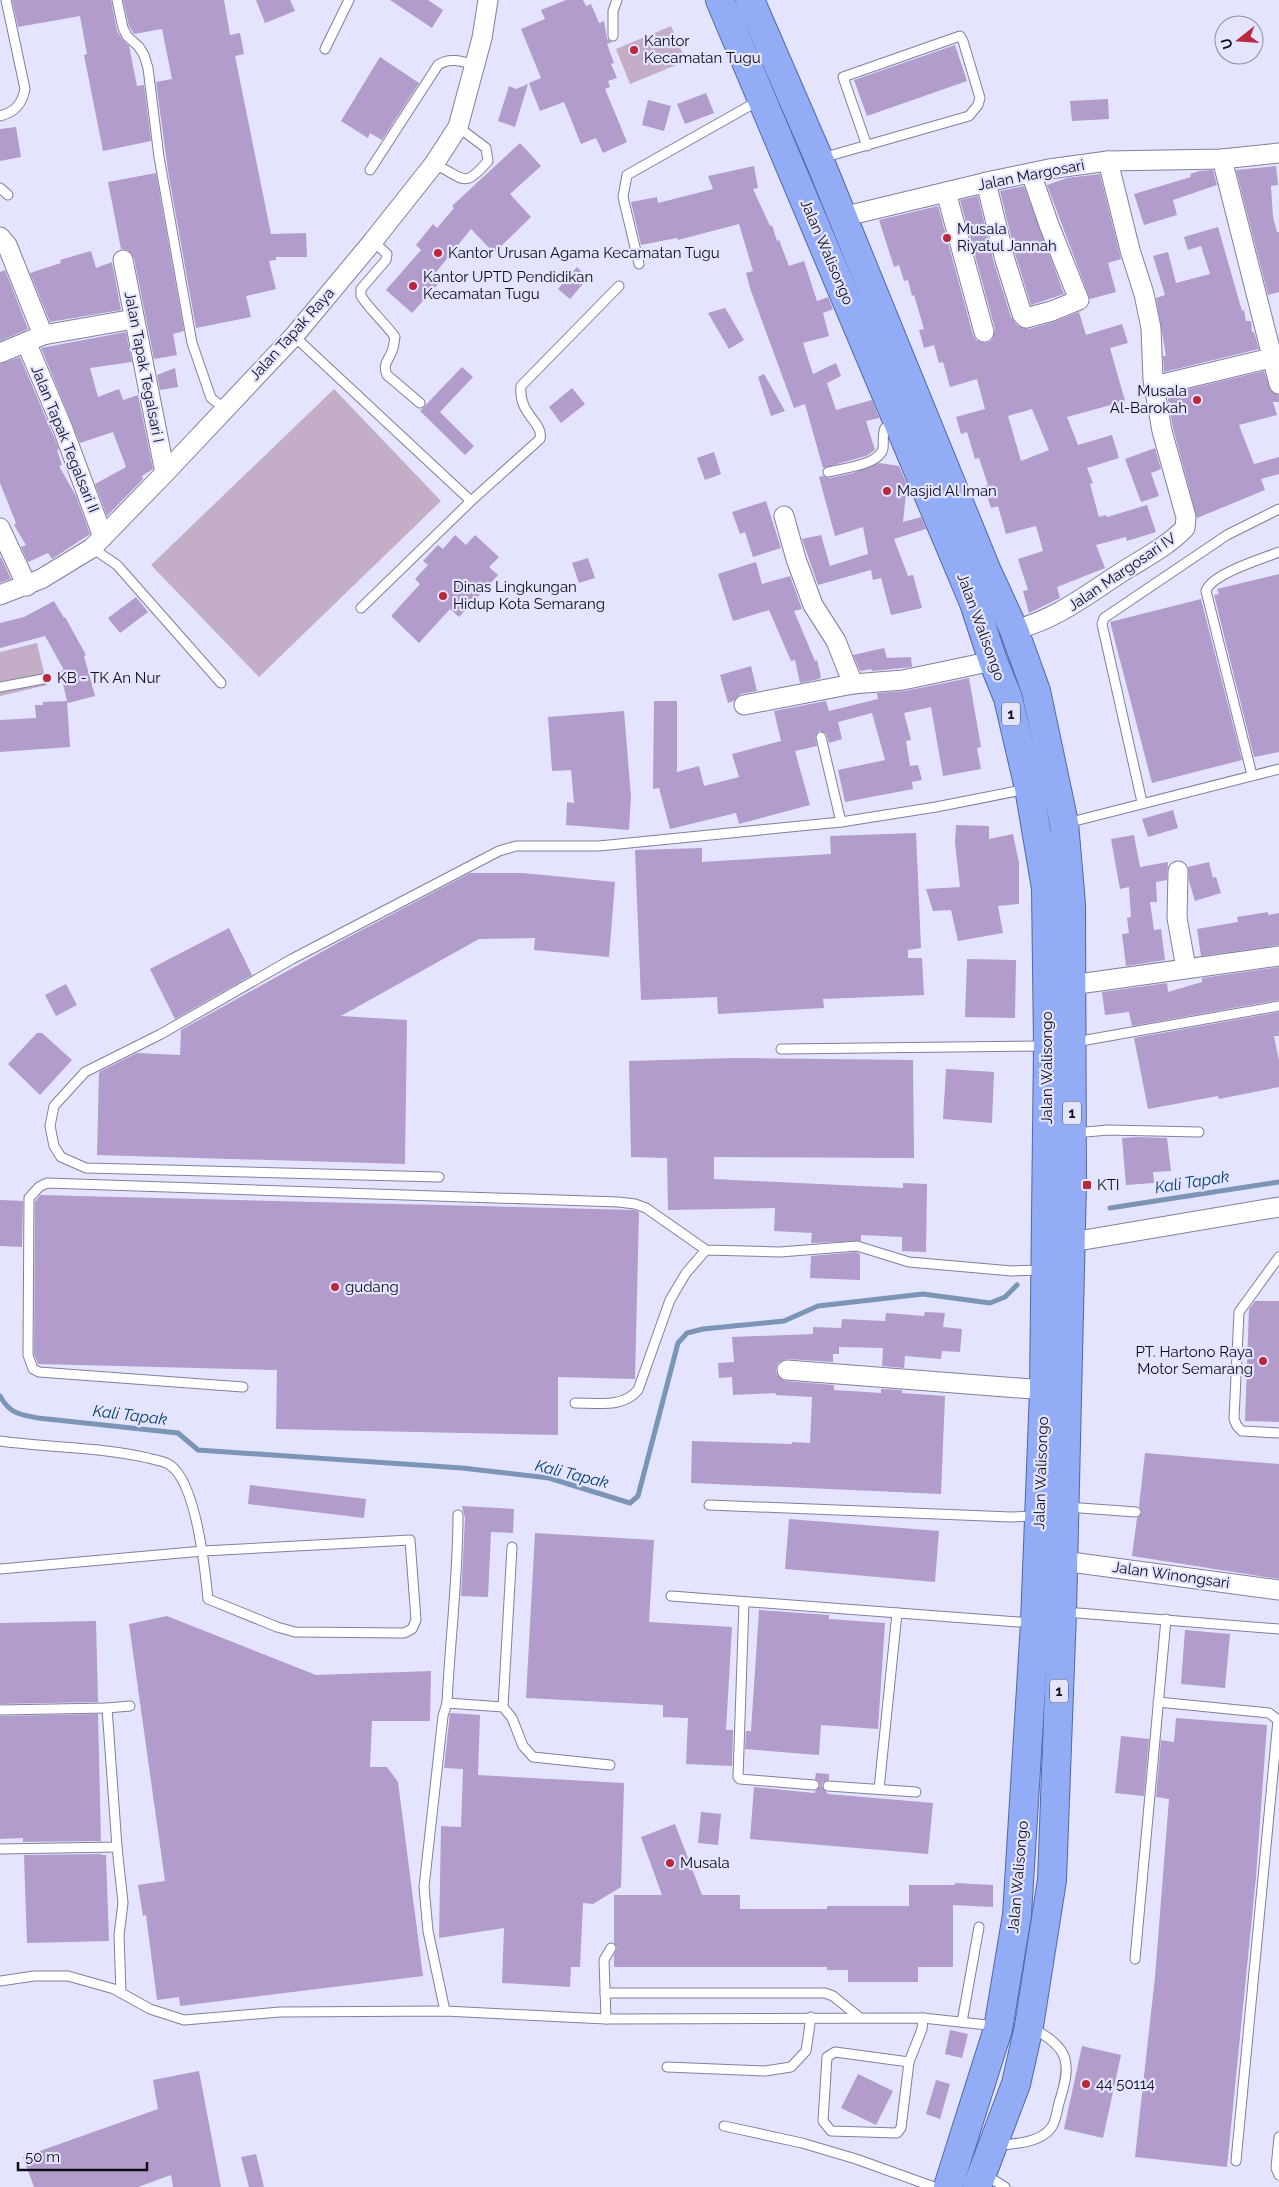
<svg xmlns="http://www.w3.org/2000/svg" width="1279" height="2187" font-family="Raleway,sans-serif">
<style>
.green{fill:#c4adc6}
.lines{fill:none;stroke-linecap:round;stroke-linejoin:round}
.stream{stroke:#7a95b5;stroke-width:5}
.building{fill:#b19ccb;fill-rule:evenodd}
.service-casing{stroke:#807f9d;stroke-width:11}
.minor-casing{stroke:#807f9d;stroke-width:21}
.trunk-casing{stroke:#5267a7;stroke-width:30}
.service{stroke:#fff;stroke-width:9}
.minor{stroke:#fff;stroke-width:19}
.trunk{stroke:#92acf6;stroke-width:28}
.poi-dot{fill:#b9283b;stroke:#e4e4ff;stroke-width:2}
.labels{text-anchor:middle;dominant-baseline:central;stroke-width:4.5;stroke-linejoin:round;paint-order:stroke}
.shield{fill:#e4e4ff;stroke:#4e4e5e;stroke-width:1}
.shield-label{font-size:14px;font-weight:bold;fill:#0e0e19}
.poi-label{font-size:15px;fill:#0e0e19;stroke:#e4e4ff;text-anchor:start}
.street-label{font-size:15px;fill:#0e0e19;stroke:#e4e4ff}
.water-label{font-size:16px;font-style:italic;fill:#003e6e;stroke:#e4e4ff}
</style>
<rect width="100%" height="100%" fill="#e4e4ff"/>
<g class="green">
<path d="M671,26L686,61L630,84L616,49Z"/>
<path d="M334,389L441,501L259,677L151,565Z"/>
<path d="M37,643L47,685L0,696V652Z"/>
</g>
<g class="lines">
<g class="stream">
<path d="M1110,1208L1279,1182"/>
<path d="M0,1396C10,1414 19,1414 38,1418L178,1433L198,1450L462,1468L549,1478L630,1503L638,1496L678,1343L687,1333L703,1329L784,1321L818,1306L923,1294L990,1303L1005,1297L1017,1285"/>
</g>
</g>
<g class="building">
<path d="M12,0H111L117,31L122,39L129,46L137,86L144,85L151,141L103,151L84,55L87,54L80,16L18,27Z"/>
<path d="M123,0H224L230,35L240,33L244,54L235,56L271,234L306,233L307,257H276V260L269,261L276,289L246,296L251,317L196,328L168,171L156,82L172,79L162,29L134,34L129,26Z"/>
<path d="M256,0H290L295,11L265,23Z"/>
<path d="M390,0H428L443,10L432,28Z"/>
<path d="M566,0H583L586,6L591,4L599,23L604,21L607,39L612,42L607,44L614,63L611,64L617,78L608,81L610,87L605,89L627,142L603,153L596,138L581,144L564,102L540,111L529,83L541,78L521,29L545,19L541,10Z"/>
<path d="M955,45L967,81L867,116L854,80Z"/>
<path d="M380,57L419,83L382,140L370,133L368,138L341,121Z"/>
<path d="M528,84L515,127L498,121L509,86L516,89Z"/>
<path d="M706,93L714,113L685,124L677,104Z"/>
<path d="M1108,99L1109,119L1072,121L1070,101Z"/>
<path d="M648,100L671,106L664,131L642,125Z"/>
<path d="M16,127L21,157L0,161V129Z"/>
<path d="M520,143L541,166L510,194L531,217L494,253L471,229L433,276L440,282L412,313L386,290L421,250L416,245L433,224L437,228L454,208L452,206Z"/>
<path d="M754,166L758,188L753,189L770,226L772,225L777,241L779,240L789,266L804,261L817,301L828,297L833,309L823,313L829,336L803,343L813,374L836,363L841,376L827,383L836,410L872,400L879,418L866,421L875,450L866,456L823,468L805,404L794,408L751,291L746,273L753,271L739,224L678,240L677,238L641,245L631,202L657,197L658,203L713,189L708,176Z"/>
<path d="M1276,166L1278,185L1271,186L1273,217L1277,232H1279V292L1268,295L1236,170Z"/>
<path d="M1213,170L1217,185L1173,200L1177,215L1144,225L1134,194L1191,177L1190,174L1199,171Z"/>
<path d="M156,173L184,331L173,334L177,355L154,359L134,258L127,250L121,249L108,182Z"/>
<path d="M1100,174L1121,259L1108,263L1116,292L1090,299L1047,185L1067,178Z"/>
<path d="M1024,186L1064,294L1031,305L1016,257L1000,191Z"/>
<path d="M978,196L994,263L1011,317L1018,326L1029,329L1056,321L1079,312L1086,335L1122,324L1128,343L1110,348L1125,401L1067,417L1078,445L1112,435L1119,458L1087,468L1093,483L1090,484L1099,517L1106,515L1107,517L1147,505L1156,532L1127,541L1126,537L1096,545L1105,568L1057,587L1060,598L1029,613L1023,591L1028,590L1018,559L1043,551L1036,526L1006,534L998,506L991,508L984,486L988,485L979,458L975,459L967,432L961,434L956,417L985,409L977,379L950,387L943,362L939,363L934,345L924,348L919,330L924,329L914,295L912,296L908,280L904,281L899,265L894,267L879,220L938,206L973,335L976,340L986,343L992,340L995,329L960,200ZM1032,409L1049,450L1021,461L1008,416Z"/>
<path d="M1218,227L1242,311L1244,310L1246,321H1251L1252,332H1254L1259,349L1164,372L1163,356H1166L1156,298L1165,295L1153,256L1168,252L1176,283L1210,274L1201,246L1188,250L1184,237Z"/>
<path d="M91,251L96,268L112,262L121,310L50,322L30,273L61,263L60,260Z"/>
<path d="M577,267L588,278L570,299L558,289Z"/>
<path d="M5,270L28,329L0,341V272Z"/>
<path d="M725,308L744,340L729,349L708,313Z"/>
<path d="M126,332L132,362L90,368L98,397L119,389L123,400L138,395L153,469L142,476L143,479L107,516L95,484L126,467L113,432L80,443L41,348Z"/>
<path d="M20,357L59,449L57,450L62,465L59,466L76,496L90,534L52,559L48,553L28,562L21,547L26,545L14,525L16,523L0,483V364Z"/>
<path d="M462,367L473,377L440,412L474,446L465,455L420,411Z"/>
<path d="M175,368L178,387L160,390L157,375Z"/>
<path d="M1264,371L1271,391L1279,395V402H1273L1277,415L1239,425L1254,464L1279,457V474L1261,479L1265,490L1197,518L1173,428L1167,394Z"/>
<path d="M764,374L785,411L771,416L758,377Z"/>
<path d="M572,388L585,404L561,423L549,407Z"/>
<path d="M1155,448L1161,469L1151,473L1159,496L1141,502L1125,459Z"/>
<path d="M714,452L721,474L705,480L697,458Z"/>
<path d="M879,463L899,466L907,484L903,522L921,517L926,529L894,539L908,576L913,575L922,608L891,615L881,578L873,580L871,570L818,585L802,539L821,535L830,566L868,554L863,527L835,536L819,477L823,476L829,478L853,473Z"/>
<path d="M766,501L781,548L753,557L745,532L740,534L732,512Z"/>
<path d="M455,535L466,545L475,535L499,557L489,567L498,575L459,617L450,609L419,643L391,616L420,584L415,579L428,565L423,561L438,545L443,549Z"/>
<path d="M1,557L11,579L0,583V558Z"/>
<path d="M588,558L595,578L579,583L572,563Z"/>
<path d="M756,562L762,584L790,576L802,609L794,611L815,661L817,660L821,677L819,679L800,683L795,660L791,661L769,610L733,621L718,574Z"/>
<path d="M1279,574V752L1254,757L1214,595L1219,594L1217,589Z"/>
<path d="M136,597L148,612L120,633L108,618Z"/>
<path d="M1201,599L1242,760L1152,783L1110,622Z"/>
<path d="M54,601L64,618L65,617L86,655L84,656L95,696L68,703L67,701L70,747L0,752V720L36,718L35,705H43V702L67,701L60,671L64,670L45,636L0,648V623L24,617Z"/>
<path d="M884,648L887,658L911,657L912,667L872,671L871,669L860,671L853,655Z"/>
<path d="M751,666L757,691L741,694L733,701L728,703L720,675Z"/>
<path d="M969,678L981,747L977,748L981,769L943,776L931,707L904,713L911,740L906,741L910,766L918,765L922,780L912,782L913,789L845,802L838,770L885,760L872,713L838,722L842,739L829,743L826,733L819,731L815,736L817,746L795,751L810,805L739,824L736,813L670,829L659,788L653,789L654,701H677V772L699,766L704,786L739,777L732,754L781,741L774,711L826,701L829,711L878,699L877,693L905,691Z"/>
<path d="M624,711L631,797L629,830L566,825L567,802L574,803L571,770L552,771L548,717Z"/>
<path d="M1173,810L1178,828L1148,837L1142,819Z"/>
<path d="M956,825L989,826V839L1013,834L1019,863V904L998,906L1003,933L958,941L951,910L933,911L926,889L960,887L955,843Z"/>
<path d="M916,833L921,948L908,950V958H922L924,995L823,999L824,1008L718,1014L717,997L641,1000L635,850L702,848V862L831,854L830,836Z"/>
<path d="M1134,835L1140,867L1168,862L1167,880L1156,882L1157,902H1150L1154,930L1161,929L1165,960L1126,966L1122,934L1129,933L1127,918L1131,917L1129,887L1120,889L1111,839Z"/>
<path d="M1209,862L1213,878L1216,877L1221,893L1195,901L1189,881L1188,867Z"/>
<path d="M470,873H523L615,882L609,957L534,950L535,938L479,939L341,1016L407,1020L405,1164L97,1155L99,1072L137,1053L180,1055L181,1030L343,940Z"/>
<path d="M1268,912V915L1279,913V945L1201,956L1197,929L1238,922L1237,917Z"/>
<path d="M229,928L252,975L175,1019L150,969Z"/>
<path d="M967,959L1016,960L1015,1018L965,1017Z"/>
<path d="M1279,967V1000L1132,1026L1129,1012L1105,1015L1102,992L1167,983L1168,992L1202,982V978Z"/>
<path d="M66,984L77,1005L56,1016L45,995Z"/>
<path d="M1279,1012V1036H1274L1279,1061V1087L1219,1099L1218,1096L1148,1109L1134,1038Z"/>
<path d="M37,1033H42L72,1060L40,1095L8,1064Z"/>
<path d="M734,1058L913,1060L914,1158L714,1157V1179L903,1188V1183L927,1184L926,1252L902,1251V1237L861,1235V1241L811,1243L812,1233L774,1231L775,1208L668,1210L667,1158L631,1157L629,1061Z"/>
<path d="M946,1069L994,1072L992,1123L943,1119Z"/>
<path d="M1138,1137L1167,1138L1171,1171L1153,1172L1154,1183L1126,1185L1122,1138Z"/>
<path d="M40,1195L634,1210L639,1212L635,1379L558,1377V1435L276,1429L277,1370L38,1364L34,1354L35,1202Z"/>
<path d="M0,1200L23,1201L22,1247L0,1246Z"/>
<path d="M856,1252L860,1254V1280L810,1278L811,1256Z"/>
<path d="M1255,1301H1279V1422L1245,1421L1249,1309Z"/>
<path d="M925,1312L945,1313L943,1327L962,1329L960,1352L942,1351L941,1359L905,1356L904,1368L882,1366L883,1348L839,1347V1354H833V1362L787,1359L778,1363L776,1370L777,1375L786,1381L834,1385V1390L881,1393V1389L902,1390V1393L945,1396L941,1494L691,1483L692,1441L792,1444V1442L810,1443L812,1397L775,1395L776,1393L733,1395L732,1377L719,1378L718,1363L734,1362L732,1337L813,1334V1327L841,1328L842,1319L885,1321L886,1313L924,1316Z"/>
<path d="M1145,1453L1279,1464V1579L1132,1556L1137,1518L1142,1513L1139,1506Z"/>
<path d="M250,1485L366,1499L364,1518L248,1504Z"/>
<path d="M462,1506L514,1509L513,1533L491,1532L488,1597L461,1596L465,1518Z"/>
<path d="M789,1519L939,1531L935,1582L785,1569Z"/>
<path d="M535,1533L654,1540L649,1622L732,1627L726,1730H733L732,1766L686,1764L688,1718L663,1717V1705L526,1698Z"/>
<path d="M759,1610L829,1615V1619L885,1623L878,1729L821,1725L819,1755L745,1749L746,1731H751Z"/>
<path d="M167,1616L316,1675L431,1671L430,1721H372L370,1767H387L398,1782L423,1976L180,2006L179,1997L157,2000L146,1915L143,1916L138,1885L165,1881L129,1624Z"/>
<path d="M96,1621L98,1702L0,1704V1623Z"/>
<path d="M1185,1630L1230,1634L1225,1688L1181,1684Z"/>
<path d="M450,1713L480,1715L478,1775L624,1783L621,1887L593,1904L583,1903L580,1967H571L570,1987L502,1983L504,1928L439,1938L441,1826L461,1827L463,1769L444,1768Z"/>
<path d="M98,1714L101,1841L23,1842V1838L0,1839V1716Z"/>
<path d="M1176,1718L1267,1725L1256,1877L1227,2167L1135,2157L1155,1977L1169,1799L1156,1797L1161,1740L1174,1742Z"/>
<path d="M1121,1736L1149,1739L1144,1796L1115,1793Z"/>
<path d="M816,1773L829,1774V1780L823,1782L822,1786L828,1794L933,1803L928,1854L750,1839L754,1787L814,1793L820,1786L819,1782L815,1779Z"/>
<path d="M701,1812L721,1814L718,1845L698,1843Z"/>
<path d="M675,1824L702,1895H740V1909H827V1906H909V1885H955V1883L993,1885V1907L953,1905V1967H918V1982H848V1970H827V1967H614V1955L617,1948L614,1943V1895H662L641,1837Z"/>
<path d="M101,1854V1855H106L109,1941L27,1943L24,1855Z"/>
<path d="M950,2030L968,2034L962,2058L945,2054Z"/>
<path d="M1082,2046L1121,2055L1103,2138L1064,2129Z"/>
<path d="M199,2071L221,2187H173L171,2175L138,2187H34L23,2157L158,2109L153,2080Z"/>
<path d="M858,2074L893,2091L876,2125L841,2108Z"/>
<path d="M936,2080L950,2084L940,2119L926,2114Z"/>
<path d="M256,2154L264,2187H249L241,2157Z"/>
</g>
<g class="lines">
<g class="service-casing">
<g id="service">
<path d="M117,0L123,28L127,36L139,47L144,55L148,68L159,157L192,343L211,398L225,409"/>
<path d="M613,36V11L617,0"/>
<path d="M325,49L349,0"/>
<path d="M0,116C15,112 22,104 25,89L6,0"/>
<path d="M822,158L969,116L978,105L980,98L963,41L960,36L843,77L867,146"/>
<path d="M434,164C465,178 463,190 488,161L486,148L458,127"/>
<path d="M370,170L438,65C449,57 462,61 474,65"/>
<path d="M0,188L8,195"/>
<path d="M373,241L387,254L386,260L361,289V296C371,311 384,322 395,337C394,341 394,347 392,351C389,360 382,364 387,375L420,403"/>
<path d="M639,264L623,197L627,175L760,100"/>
<path d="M294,336L471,501"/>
<path d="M828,472C843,468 880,465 883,448C884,441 882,435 885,428L896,423"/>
<path d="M92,548L117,565L221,683"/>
<path d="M361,608L471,501L540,439C544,422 518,415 521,386L619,286"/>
<path d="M0,687L43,679"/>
<path d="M821,737L841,822"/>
<path d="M1252,775L1206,591C1211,574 1262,559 1279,552"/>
<path d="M1142,802L1102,624L1104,618L1227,535L1279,509"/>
<path d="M1067,823L1279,769"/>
<path d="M1075,1042L1279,1006"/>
<path d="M781,1049L1045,1046"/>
<path d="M1075,1133L1108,1130L1199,1132"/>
<path d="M439,1177L86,1168L61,1157L54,1146L50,1126L54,1106L85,1072L161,1034L292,959L499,851L516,846H599L841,822L936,807L1027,789"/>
<path d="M1279,1257L1239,1312L1234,1419L1237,1426L1242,1431L1279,1433"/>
<path d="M243,1387L39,1372L33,1369L28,1355L29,1198L39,1187L47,1183L618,1202L635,1204L646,1208L706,1250L780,1252L857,1246L909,1262L1012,1271L1042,1270"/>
<path d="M575,1403C598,1403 623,1408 638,1390L670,1300L686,1273L706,1250"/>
<path d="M0,1441C49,1448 100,1447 148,1458C155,1460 165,1461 170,1465C196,1483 205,1568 208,1599L277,1627L295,1632L404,1633L412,1629L416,1620L410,1540L203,1551L0,1569"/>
<path d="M709,1505L1011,1517L1037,1516"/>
<path d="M1067,1507L1136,1512"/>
<path d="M671,1596L1032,1623"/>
<path d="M744,1602L738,1777L740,1779L814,1785"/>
<path d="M1065,1612L1279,1629"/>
<path d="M1158,1702L1269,1713L1278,1720L1236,2161"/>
<path d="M447,1703C450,1640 458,1578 458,1515"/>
<path d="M503,1707L512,1547"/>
<path d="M0,1710L107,1708"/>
<path d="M828,1786L916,1792"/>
<path d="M879,1789L897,1613"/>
<path d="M117,1847L123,1903L119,1935L121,1993"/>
<path d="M0,1849L117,1847L107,1708L130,1706"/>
<path d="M1135,1959L1166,1619"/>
<path d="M0,1981L34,1976H68L114,1989L150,2009L184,2020L280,2012L445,2011L606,2019L923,2018L987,2025L996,2028"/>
<path d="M605,1993H825L833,1996L859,2017"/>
<path d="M445,2011L428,1931L424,1887L443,1716L447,1703L503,1707L512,1718L523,1746L533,1757L610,1765"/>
<path d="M606,2019L604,1960L611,1948"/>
<path d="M962,2022L979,1927"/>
<path d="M909,2062L901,2128L897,2133L831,2131L823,2121L827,2057L835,2052L909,2062L922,2029L923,2018"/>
<path d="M667,2067L765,2071L791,2067L806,2051L811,2017"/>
<path d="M724,2126L802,2143L856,2159L934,2187"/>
<path d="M1279,2137L1276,2168L1279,2175"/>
<path d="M997,2145C1014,2144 1040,2143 1051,2128C1056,2122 1057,2110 1059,2103C1072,2063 1070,2048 1032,2028"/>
<path d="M984,2174L1005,2187"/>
</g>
</g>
<g class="minor-casing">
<g id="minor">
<path d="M1222,159L1279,384"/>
<path d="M986,182L1005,260L1022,314L1026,318L1052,311L1079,300L1049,225L1031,173"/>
<path d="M946,192L984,332"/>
<path d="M842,217L996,180L1049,169L1108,161L1222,159L1279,153"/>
<path d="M0,237L7,245L43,335"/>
<path d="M123,260L165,473"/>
<path d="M26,342L63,429L103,537"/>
<path d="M0,353L43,335L134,319"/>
<path d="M1154,386L1279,356"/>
<path d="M784,516L796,559L813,605L836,641L853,684"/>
<path d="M0,528L27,586"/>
<path d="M0,595L41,579L92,548L165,473L294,336L373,241L434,164L458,127L482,38L488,0"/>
<path d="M1014,630C1057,619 1086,595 1122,572C1144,558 1168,546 1185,528L1186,517L1162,431L1153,380L1151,328L1144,294L1130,250L1108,161"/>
<path d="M744,705L853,684L903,680L993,661"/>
<path d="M1178,871L1177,918L1186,968"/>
<path d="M1071,985L1279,956"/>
<path d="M1072,1242L1279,1207"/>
<path d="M787,1370L1044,1390"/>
<path d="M1063,1561L1279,1590"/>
</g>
</g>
<g class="trunk-casing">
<g id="trunk">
<path d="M720,0L974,603L993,661L1008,698L1029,788L1046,888L1048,1046L1044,1390L1035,1623L1017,1915L998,2029L948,2187"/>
<path d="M750,0L819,159L986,569L1014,630L1036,691L1064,823L1071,904L1072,1184L1062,1612L1052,1880L1029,2026L1016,2084L977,2187"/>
</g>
</g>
<use href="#service" class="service"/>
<use href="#minor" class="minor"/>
<use href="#trunk" class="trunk"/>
</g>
<g class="poi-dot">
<circle cx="634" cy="50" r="5"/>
<circle cx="947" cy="238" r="5"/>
<circle cx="438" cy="253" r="5"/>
<circle cx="413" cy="286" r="5"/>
<circle cx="1197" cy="400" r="5"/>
<circle cx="887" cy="491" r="5"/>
<circle cx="443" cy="596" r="5"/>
<circle cx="47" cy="678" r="5"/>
<rect x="1082" y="1180" width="10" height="10" rx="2.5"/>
<circle cx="335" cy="1287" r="5"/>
<circle cx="1263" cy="1361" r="5"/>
<circle cx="670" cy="1863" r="5"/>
<circle cx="1086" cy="2084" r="5"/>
</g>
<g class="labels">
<g class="shield">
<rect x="1002" y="702.5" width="18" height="23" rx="4"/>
<rect x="1063" y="1101.5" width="18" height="23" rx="4"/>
<rect x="1050" y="1679.5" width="18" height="23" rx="4"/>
</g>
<g class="shield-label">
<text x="1011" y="714">1</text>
<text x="1072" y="1113">1</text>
<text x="1059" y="1691">1</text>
</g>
<g class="poi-label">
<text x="644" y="41">Kantor<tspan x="644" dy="17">Kecamatan Tugu</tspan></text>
<text x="957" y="229">Musala<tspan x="957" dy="17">Riyatul Jannah</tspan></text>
<text x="448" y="253">Kantor Urusan Agama Kecamatan Tugu</text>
<text x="423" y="277">Kantor UPTD Pendidikan<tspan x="423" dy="17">Kecamatan Tugu</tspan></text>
<text x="1187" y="391" text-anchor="end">Musala<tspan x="1187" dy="17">Al-Barokah</tspan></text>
<text x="897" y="491">Masjid Al Iman</text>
<text x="453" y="587">Dinas Lingkungan<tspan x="453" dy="17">Hidup Kota Semarang</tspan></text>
<text x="57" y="678">KB - TK An Nur</text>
<text x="1097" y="1185">KTI</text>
<text x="345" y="1287">gudang</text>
<text x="1253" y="1352" text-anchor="end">PT. Hartono Raya<tspan x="1253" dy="17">Motor Semarang</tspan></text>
<text x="680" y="1863">Musala</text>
<text x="1096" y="2084">44 50114</text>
</g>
<g class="street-label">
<text transform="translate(1031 175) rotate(-11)">Jalan Margosari</text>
<text transform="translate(827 252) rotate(67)">Jalan Walisongo</text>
<text transform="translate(292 334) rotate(-48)">Jalan Tapak Raya</text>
<text transform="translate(144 367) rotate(79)">Jalan Tapak Tegalsari I</text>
<text transform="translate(65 439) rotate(68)">Jalan Tapak Tegalsari II</text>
<text transform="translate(1122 572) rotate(-34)">Jalan Margosari IV</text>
<text transform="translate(981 627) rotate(70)">Jalan Walisongo</text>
<text transform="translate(1047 1068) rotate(-90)">Jalan Walisongo</text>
<text transform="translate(1041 1473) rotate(-88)">Jalan Walisongo</text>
<text transform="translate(1171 1575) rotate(8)">Jalan Winongsari</text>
<text transform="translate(1018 1877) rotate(-85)">Jalan Walisongo</text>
</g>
<g class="water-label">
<text transform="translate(1192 1182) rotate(-9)">Kali Tapak</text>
<text transform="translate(130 1415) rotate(7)">Kali Tapak</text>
<text transform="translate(572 1474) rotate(14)">Kali Tapak</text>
</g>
</g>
<g transform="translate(1239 40) rotate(253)"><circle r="24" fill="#e4e4ff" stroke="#8e8ea3"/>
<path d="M0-4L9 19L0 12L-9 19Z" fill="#b9283b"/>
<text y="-8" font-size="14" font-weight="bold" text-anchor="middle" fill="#0e0e19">U</text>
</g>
<path d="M18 2162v8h129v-8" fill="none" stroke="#0e0e19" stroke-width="2.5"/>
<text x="25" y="2162" font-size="15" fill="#0e0e19" stroke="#e4e4ff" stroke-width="4" paint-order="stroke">50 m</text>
</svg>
